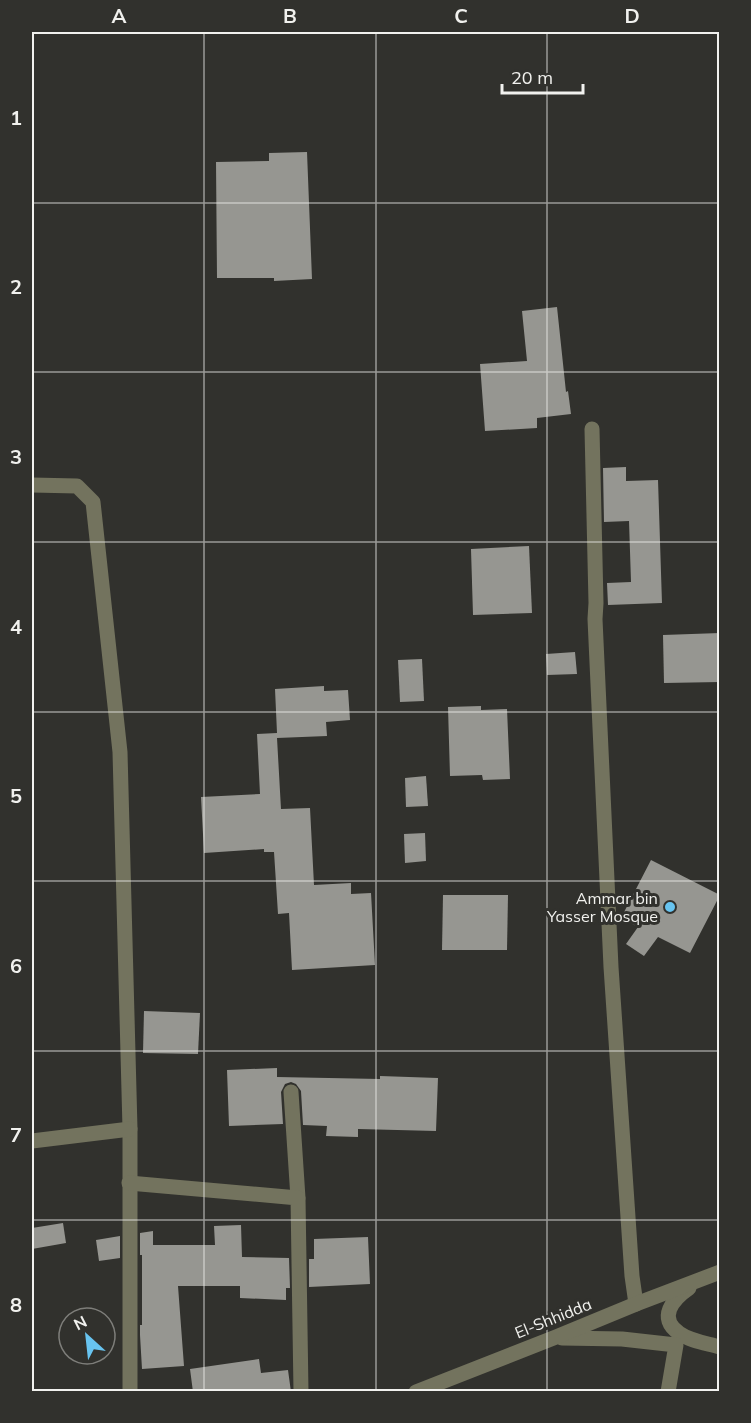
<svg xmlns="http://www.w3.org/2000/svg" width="751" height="1423" font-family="Mulish,sans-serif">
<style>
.building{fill:#969691}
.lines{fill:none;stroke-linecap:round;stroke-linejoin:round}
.service{stroke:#73735e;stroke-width:15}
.minor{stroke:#73735e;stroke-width:15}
.grid{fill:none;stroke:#f1f1ee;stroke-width:1.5;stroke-opacity:0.55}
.poi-dot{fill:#68c4f0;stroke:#31312d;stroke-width:2}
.labels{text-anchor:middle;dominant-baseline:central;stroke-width:6;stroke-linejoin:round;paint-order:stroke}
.poi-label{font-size:16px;fill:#f1f1ee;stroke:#31312d;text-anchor:end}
.street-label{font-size:16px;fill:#f1f1ee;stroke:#31312d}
.neatline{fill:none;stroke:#f1f1ee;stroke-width:2}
.grid-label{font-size:20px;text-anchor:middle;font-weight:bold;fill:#f1f1ee}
</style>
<rect width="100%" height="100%" fill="#31312d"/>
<g class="building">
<path d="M307,152L312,279L274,281V278H217L216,162L269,161V153Z"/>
<path d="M557,307L566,392L568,391L571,414L537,418V428L485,431L480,364L527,361L522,311Z"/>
<path d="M626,467V481L658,480L662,603L608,605L607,583L631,582L629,521L604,522L603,468Z"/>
<path d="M529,546L532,613L473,615L471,549Z"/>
<path d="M720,633V682L664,683L663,635Z"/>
<path d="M575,652L577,674L547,675L546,654Z"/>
<path d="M422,659L424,701L400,702L398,660Z"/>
<path d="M324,686V691L348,690L350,720L326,722L327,736L277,738L281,809L310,808L314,885L351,883V894L371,893L375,965L292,970L289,913L278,914L274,852H264V849L204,853L201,797L260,794L257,734L277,733L275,689Z"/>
<path d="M481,706V710L507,709L510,779L483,780L482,775L450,776L448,707Z"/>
<path d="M426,776L428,806L406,807L405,778Z"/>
<path d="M425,833L426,861L405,863L404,834Z"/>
<path d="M651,860L720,895L690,953L658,937L644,956L626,944L638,927L621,918Z"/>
<path d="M443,895H508L507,950H442Z"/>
<path d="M144,1011L200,1013L198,1054L143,1053Z"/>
<path d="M277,1068V1077L380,1079V1076L438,1078L436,1131L358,1129V1137L326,1136L327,1126L303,1125L301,1091L296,1084L291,1082L285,1084L281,1092L283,1124L229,1126L227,1070Z"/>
<path d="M63,1223L66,1243L32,1249V1228Z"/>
<path d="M241,1225L242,1257L289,1258L290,1288H286V1300L240,1298V1286H178L184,1366L142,1369L140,1335V1325H142V1255H140V1233L153,1231V1245H215L214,1226Z"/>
<path d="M120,1236V1258L99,1261L96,1240Z"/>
<path d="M368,1237L370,1284L309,1287V1259H314V1239Z"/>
<path d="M259,1359L261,1373L288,1370L291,1392H193L190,1369Z"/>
</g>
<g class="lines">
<g class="service">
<path d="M592,429L596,603L595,619L611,967L632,1276L636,1304"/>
<path d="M32,485L77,486L93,502L120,752L130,1129V1392"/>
<path d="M291,1092L298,1198"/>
<path d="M32,1141L130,1129"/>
<path d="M129,1183L298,1198L301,1392"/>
</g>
<g class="minor">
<path d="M689,1288C673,1299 657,1318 679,1333C690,1341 706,1343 720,1347"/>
<path d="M562,1338L622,1339L676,1345L668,1392"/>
<path d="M416,1392L556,1337L636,1304L720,1272"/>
</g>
</g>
<path class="grid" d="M204,32V1392M376,32V1392M547,32V1392M32,203H720M32,372H720M32,542H720M32,712H720M32,881H720M32,1051H720M32,1220H720"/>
<circle class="poi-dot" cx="670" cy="907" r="6"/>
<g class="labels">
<g class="poi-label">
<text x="658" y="898">Ammar bin<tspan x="658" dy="18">Yasser Mosque</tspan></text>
</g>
<g class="street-label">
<text transform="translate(553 1318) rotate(-22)">El-Shhidda</text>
</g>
</g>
<rect width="751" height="1423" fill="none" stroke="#31312d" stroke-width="66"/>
<g transform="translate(87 1336) rotate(333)"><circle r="28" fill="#31312d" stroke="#7e7e7a" stroke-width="1.5"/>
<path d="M0-4.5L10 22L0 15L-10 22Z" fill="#68c4f0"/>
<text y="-9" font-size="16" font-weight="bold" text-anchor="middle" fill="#f1f1ee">N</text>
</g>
<path d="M502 84v9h81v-9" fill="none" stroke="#f1f1ee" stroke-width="3"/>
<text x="511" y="84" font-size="18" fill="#f1f1ee" stroke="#31312d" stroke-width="4.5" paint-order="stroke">20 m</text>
<rect x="33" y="33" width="685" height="1357" class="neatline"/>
<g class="grid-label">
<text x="119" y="23">A</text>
<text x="290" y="23">B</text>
<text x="461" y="23">C</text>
<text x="632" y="23">D</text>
<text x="16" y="125">1</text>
<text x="16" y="294">2</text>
<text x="16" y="464">3</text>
<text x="16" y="634">4</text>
<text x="16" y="803">5</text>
<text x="16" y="973">6</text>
<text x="16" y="1142">7</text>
<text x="16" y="1312">8</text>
</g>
</svg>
